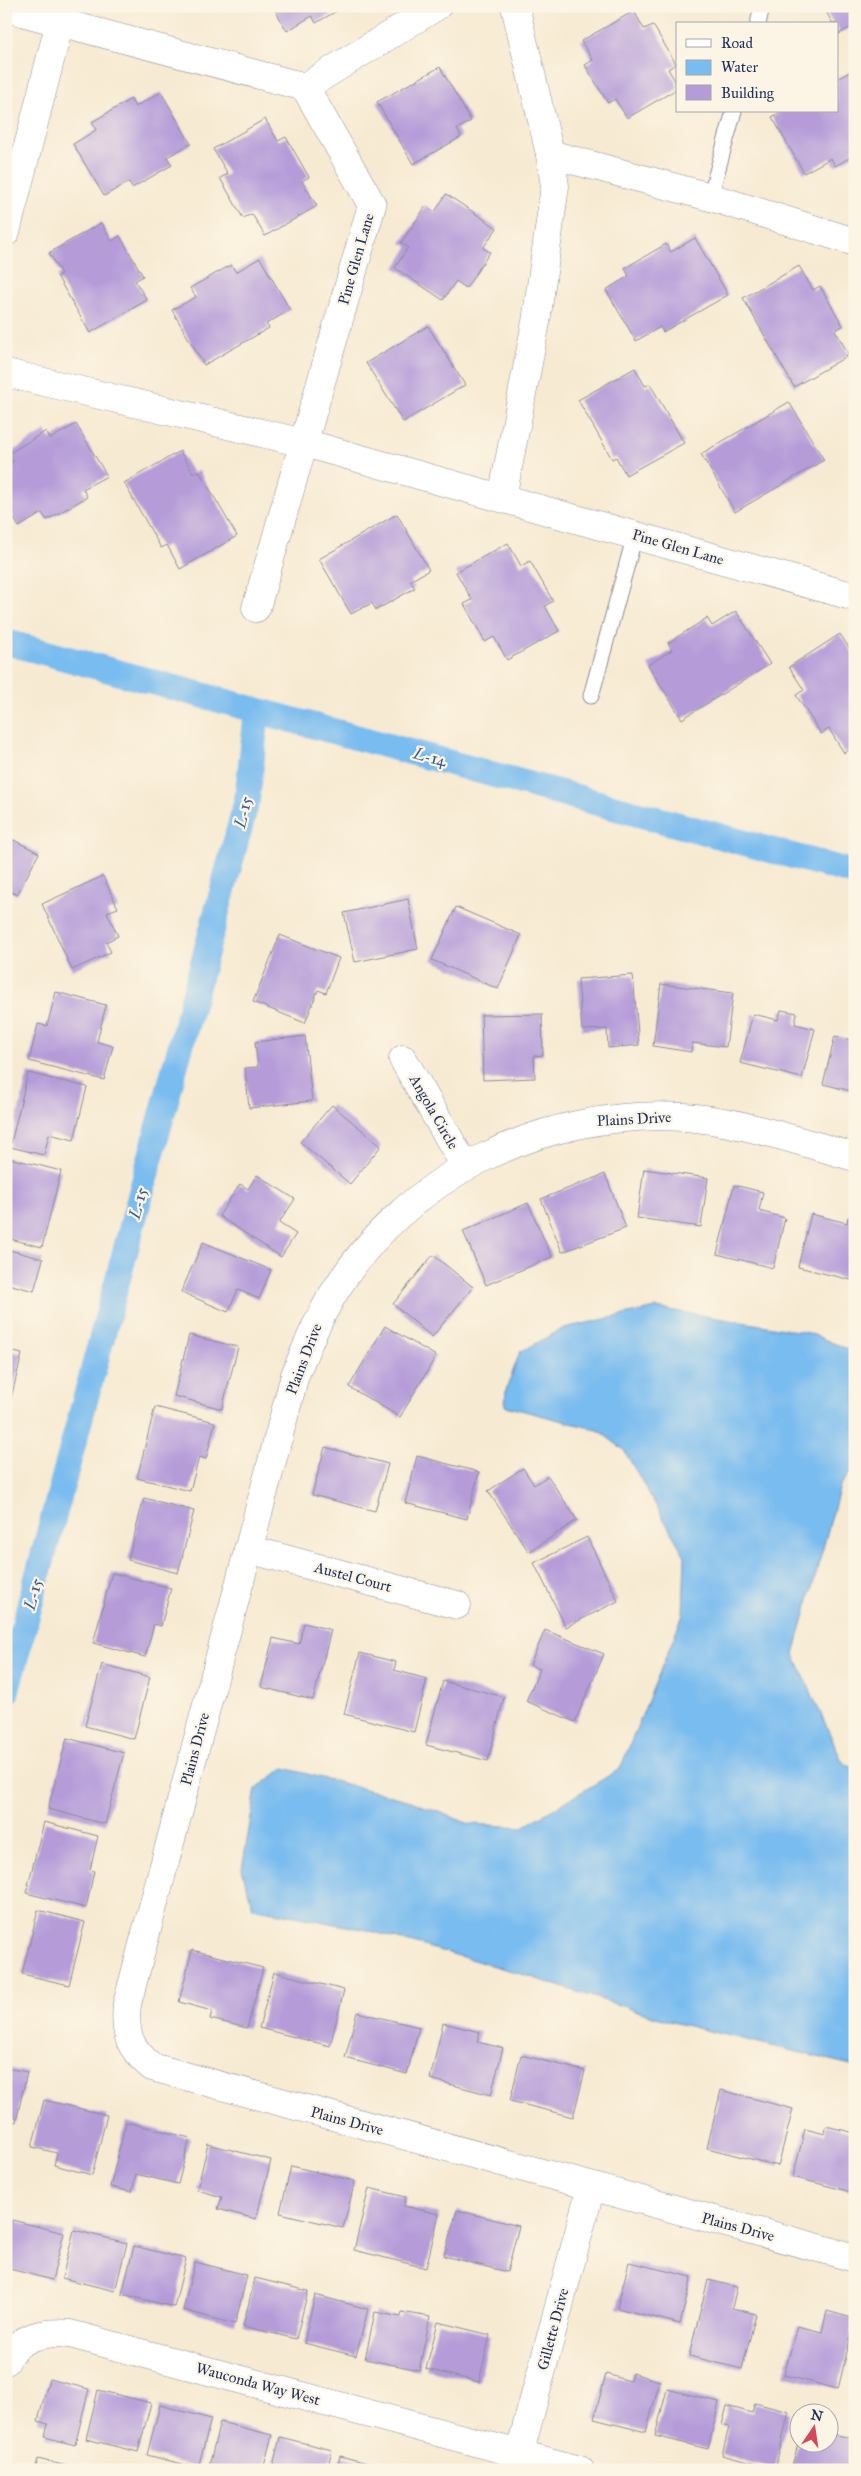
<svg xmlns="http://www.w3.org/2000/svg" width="861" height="2476" font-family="'IM FELL Great Primer',serif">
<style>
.water{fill:#79bcef;stroke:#4a76a6}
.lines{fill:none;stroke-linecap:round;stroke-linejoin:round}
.canal{stroke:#79bcef;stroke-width:26}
.building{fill:#b59cd9}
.lane-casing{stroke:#898c98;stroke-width:17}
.street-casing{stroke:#898c98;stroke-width:29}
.lane{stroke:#fff;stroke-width:15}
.street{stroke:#fff;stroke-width:28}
.labels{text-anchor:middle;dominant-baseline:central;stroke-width:4.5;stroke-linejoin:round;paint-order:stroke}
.street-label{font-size:15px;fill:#1b2f5e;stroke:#fcf5e5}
.water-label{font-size:16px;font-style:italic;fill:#37598a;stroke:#fcf5e5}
</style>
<rect width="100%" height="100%" fill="#fcf5e5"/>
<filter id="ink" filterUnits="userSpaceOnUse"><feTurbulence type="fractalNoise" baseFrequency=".02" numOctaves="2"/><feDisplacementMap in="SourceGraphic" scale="10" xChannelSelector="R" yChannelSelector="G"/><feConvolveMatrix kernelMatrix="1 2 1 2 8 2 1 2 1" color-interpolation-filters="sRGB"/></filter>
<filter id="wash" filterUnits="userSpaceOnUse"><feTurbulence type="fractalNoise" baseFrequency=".0096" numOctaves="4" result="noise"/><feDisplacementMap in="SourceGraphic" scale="20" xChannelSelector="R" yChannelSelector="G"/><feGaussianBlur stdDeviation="1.12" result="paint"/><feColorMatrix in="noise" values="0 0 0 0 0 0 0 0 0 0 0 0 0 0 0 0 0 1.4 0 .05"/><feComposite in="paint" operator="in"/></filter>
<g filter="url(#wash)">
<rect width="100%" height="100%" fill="#f7ead2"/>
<path class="water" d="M656,1308L809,1333L855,1352V1467L840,1486L794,1654L842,1761L855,1770V2066L672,2022L512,1971L367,1930L253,1908L242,1869L256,1789L284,1768L407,1800L470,1824L523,1827L620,1769L683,1615L685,1556L624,1450L598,1430L505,1406L506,1390L520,1352L564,1328Z"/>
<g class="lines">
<g class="canal">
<path d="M6,642L855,873"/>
<path d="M6,1693L247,800L257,711"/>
</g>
</g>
<g id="blocks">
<g class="building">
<path d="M273,6H345L316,23L312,16L287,31Z"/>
<path d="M813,6H855V25L839,34L837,24H833L823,6L816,11Z"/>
<path d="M634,11L644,29L653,25L676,64L668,69L677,84V89L627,118L615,99L608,103L585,65L593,60L581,41Z"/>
<path d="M440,67L471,121L457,129L461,137L413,164L377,102Z"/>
<path d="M855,69V155L835,166L831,158L804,173L772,117L782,111H837V79Z"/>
<path d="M161,92L191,144L167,157L172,165L132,188L129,182L104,196L73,144L96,130L92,122L131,99L135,107Z"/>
<path d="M265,119L278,141L286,137L309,177L302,181L317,206L265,236L252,214L243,218L220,178L228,174L213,149Z"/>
<path d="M446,194L497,228L483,248L490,252L466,288L456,281L443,300L395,268L408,247L401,243L426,206L435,212Z"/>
<path d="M101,223L112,241L120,236L143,276L135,281L147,300L90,333L57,276L61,274L49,253Z"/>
<path d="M695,238L728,295L663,332L660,327L636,341L606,290L629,276L625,268L666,244L671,252Z"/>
<path d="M260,258L290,310L266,324L269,328L204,365L172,310L196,297L190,288L231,265L236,272Z"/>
<path d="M799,266L813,290L820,286L843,326L835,330L849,355L794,387L743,298Z"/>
<path d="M428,326L465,385L403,422L366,363Z"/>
<path d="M635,368L645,386L650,384L684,443L626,475L616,457L612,459L578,400Z"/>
<path d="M789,402L824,460L735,512L701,454Z"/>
<path d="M76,424L107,476L83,489L87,497L47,520L42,513L19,527L6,505V466L13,462L8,454L46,431L50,439Z"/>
<path d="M180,451L193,473L199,471L237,536L180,569L167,545L161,548L124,483Z"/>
<path d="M397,514L429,570L410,581L415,588L376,610L372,603L351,614L319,559Z"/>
<path d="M508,543L521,566L530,561L553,601L545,606L559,631L507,660L494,637L485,642L464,604L472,600L456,572Z"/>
<path d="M736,611L770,664L682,719L648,665L672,650L668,643L707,618L712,626Z"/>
<path d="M840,634L855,657V746L844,753L829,729L821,734L796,695L804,690L789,667Z"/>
<path d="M6,836L39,853L17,895L6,889Z"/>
<path d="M103,876L118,908L107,912L118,936L106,942L111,952L72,970L42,904Z"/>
<path d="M408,899L418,949L355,962L344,913Z"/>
<path d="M456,907L521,935L498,989L432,960Z"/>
<path d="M280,935L339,958L326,993L318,990L305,1023L253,1002Z"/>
<path d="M633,975L639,1045L608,1048L607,1029L582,1030L578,979Z"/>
<path d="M661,984L733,993L726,1047L692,1043L691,1052L653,1046Z"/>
<path d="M56,992L106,1005L97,1042L113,1046L104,1080L29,1061L38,1024L47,1026Z"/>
<path d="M781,1010L797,1013L795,1024L815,1029L802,1078L740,1063L753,1014L778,1020Z"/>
<path d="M542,1014L543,1055L534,1056L535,1078L483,1080L481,1015Z"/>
<path d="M305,1036L312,1101L249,1108L245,1068L258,1067L255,1042Z"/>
<path d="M835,1036L855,1041V1092L823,1084Z"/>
<path d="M28,1073L87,1087L74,1140L49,1134L44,1155L10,1147Z"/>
<path d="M332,1105L381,1146L350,1184L300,1142Z"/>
<path d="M6,1157L61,1171L42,1247L6,1238Z"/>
<path d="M644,1169L708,1178L701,1227L637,1218Z"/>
<path d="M605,1174L626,1228L562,1252L541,1199Z"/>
<path d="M257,1175L295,1199L279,1223L296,1234L281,1257L219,1216L240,1184L248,1189Z"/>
<path d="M734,1185L763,1192L759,1211L785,1218L773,1268L717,1254Z"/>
<path d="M528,1203L552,1257L486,1285L463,1231Z"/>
<path d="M811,1214L847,1223L848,1217L855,1218V1281L798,1267Z"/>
<path d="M203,1242L271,1270L259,1299L238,1290L228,1312L181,1292Z"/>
<path d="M6,1249L43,1259L34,1291L8,1284L6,1287Z"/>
<path d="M433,1255L473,1287L432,1337L393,1304Z"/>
<path d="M385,1326L436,1356L400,1417L349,1387Z"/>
<path d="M189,1335L238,1347L222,1409L174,1396Z"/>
<path d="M6,1350L22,1354L7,1414H6Z"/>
<path d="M155,1407L215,1422L206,1459L199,1457L190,1491L137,1478Z"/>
<path d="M325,1447L388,1464L375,1511L312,1495Z"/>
<path d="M417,1456L479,1472L467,1519L405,1503Z"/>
<path d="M523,1468L534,1485L548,1476L577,1520L529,1552L488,1491Z"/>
<path d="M144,1498L194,1511L178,1573L128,1560Z"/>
<path d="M587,1537L618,1601L566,1627L534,1563Z"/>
<path d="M112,1573L171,1588L161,1626L154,1624L145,1657L93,1643Z"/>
<path d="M304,1623L331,1630L313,1700L261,1687L273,1638L299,1644Z"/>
<path d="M545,1630L604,1654L575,1722L526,1701L540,1669L530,1665Z"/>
<path d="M360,1653L396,1662L394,1670L427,1679L414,1732L344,1714Z"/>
<path d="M102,1664L150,1677L134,1739L85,1726Z"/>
<path d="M443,1681L504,1697L488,1761L426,1745Z"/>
<path d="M67,1738L124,1753L105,1824L48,1809Z"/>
<path d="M44,1822L98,1836L90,1870L94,1871L86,1908L26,1893Z"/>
<path d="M38,1910L85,1922L69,1985L22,1974Z"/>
<path d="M192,1950L263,1968L247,2028L210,2019L212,2011L179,2002Z"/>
<path d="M274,1972L344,1990L330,2046L259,2028Z"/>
<path d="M357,2012L419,2027L407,2074L345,2058Z"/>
<path d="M443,2023L480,2032L477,2042L503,2048L491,2095L430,2079Z"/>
<path d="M521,2055L585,2071L573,2117L510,2101Z"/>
<path d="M6,2068L27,2072L16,2122L6,2120Z"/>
<path d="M721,2090L793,2109L778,2166L707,2148Z"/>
<path d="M44,2100L107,2115L92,2175L54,2165L57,2153L32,2147Z"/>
<path d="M126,2122L190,2138L178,2184L136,2174L132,2192L110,2187Z"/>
<path d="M826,2126L855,2133V2193L793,2177L805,2129L825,2134Z"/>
<path d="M208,2144L271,2160L256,2219L218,2209L222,2197L197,2190Z"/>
<path d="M291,2166L355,2181L343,2228L280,2213Z"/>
<path d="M369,2188L406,2197L404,2206L439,2214L426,2268L354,2250Z"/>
<path d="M457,2210L519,2226L507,2272L444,2256Z"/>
<path d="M12,2220L64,2233L52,2280L6,2268V2242Z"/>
<path d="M74,2230L127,2243L115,2291L62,2278Z"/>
<path d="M134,2246L186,2259L174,2307L122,2294Z"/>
<path d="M195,2262L247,2275L235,2324L183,2310Z"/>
<path d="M629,2262L692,2277L680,2324L617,2308Z"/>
<path d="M255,2278L308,2291L296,2339L243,2326Z"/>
<path d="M708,2280L737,2287L732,2308L756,2314L742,2369L689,2356Z"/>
<path d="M315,2295L368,2309L356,2356L304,2343Z"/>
<path d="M827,2311L855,2319L838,2389L784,2375L797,2326L822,2332Z"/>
<path d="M375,2312L401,2317L402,2312L430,2317L419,2370L365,2359Z"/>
<path d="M438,2322L490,2335L479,2382L426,2369Z"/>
<path d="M632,2373L660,2381L646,2432L594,2419L606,2374L630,2381Z"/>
<path d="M49,2379L89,2389L75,2445L45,2437L48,2424L38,2421Z"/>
<path d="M667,2389L719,2402L708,2449L655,2436Z"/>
<path d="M98,2390L151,2403L138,2452L86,2439Z"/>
<path d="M755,2403L789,2412L775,2469L722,2455L729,2427L722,2425L727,2406L752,2413Z"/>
<path d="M160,2405L211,2419L198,2468L147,2455Z"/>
<path d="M220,2422L272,2435L263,2470H208Z"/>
<path d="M828,2433L855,2439L848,2470H791L798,2444H828Z"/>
<path d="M280,2437L332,2450L327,2470H272Z"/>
<path d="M340,2456L391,2469V2470H337Z"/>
<path d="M38,2459L70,2467L69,2470H35Z"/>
</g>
</g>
</g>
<g filter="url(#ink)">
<use href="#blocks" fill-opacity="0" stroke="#898c98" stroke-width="1"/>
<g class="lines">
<g class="lane-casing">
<g id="lane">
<path d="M758,24L762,6"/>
<path d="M710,197L734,111"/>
<path d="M591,696L635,535"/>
</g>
</g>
<g class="street-casing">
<g id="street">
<path d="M6,8L305,87L372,205L256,608"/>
<path d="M305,87L437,6"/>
<path d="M550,154L710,197L855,242"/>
<path d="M6,232L64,6"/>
<path d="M6,373L304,443L855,597"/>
<path d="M502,498L536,322L555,186L550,154L515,6"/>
<path d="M403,1059L465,1166"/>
<path d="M855,1157C800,1142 742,1121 685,1117C546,1108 405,1174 332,1296C317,1321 306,1348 295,1375L127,2004C124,2034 129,2048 152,2067L855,2258"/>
<path d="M248,1549L457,1605"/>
<path d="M6,2361C17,2336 46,2331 70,2334L580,2470"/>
<path d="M515,2470L591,2187"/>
</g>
</g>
<use href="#lane" class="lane"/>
<use href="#street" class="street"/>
</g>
</g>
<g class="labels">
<g class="street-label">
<text transform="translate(356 259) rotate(-74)">Pine Glen Lane</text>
<text transform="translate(678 547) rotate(16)">Pine Glen Lane</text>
<text transform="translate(434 1112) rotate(60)">Angola Circle</text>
<text transform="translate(634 1119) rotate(-3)">Plains Drive</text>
<text transform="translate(304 1359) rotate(-69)">Plains Drive</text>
<text transform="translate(353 1577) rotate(15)">Austel Court</text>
<text transform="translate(195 1749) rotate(-75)">Plains Drive</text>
<text transform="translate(347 2121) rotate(15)">Plains Drive</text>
<text transform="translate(738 2227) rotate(15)">Plains Drive</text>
<text transform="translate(553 2329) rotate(-75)">Gillette Drive</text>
<text transform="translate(258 2384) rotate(15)">Wauconda Way West</text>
</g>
<g class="water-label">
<text transform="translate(430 757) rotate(15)">L-14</text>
<text transform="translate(243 812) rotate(-77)">L-15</text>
<text transform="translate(138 1203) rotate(-75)">L-15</text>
<text transform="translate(33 1594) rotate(-75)">L-15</text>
</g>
</g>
<rect width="861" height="2476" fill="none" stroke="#fcf5e5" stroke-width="25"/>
<rect x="676" y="22" width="162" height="90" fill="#fcf5e5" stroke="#a2a6af"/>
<rect x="686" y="39" width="25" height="8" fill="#ffffff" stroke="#a2a6af"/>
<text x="721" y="48" font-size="15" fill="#1b2f5e">Road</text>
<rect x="686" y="60" width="25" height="15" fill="#79bcef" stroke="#a2a6af"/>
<text x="721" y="72" font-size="15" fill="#1b2f5e">Water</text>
<rect x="686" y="85" width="25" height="15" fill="#b59cd9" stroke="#a2a6af"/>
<text x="721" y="98" font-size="15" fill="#1b2f5e">Building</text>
<g transform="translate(814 2428) rotate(13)"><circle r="24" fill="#fcf5e5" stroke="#a2a6af"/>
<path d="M0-4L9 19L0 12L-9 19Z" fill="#d1495b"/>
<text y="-8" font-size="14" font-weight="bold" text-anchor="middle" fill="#1b2f5e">N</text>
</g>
</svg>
